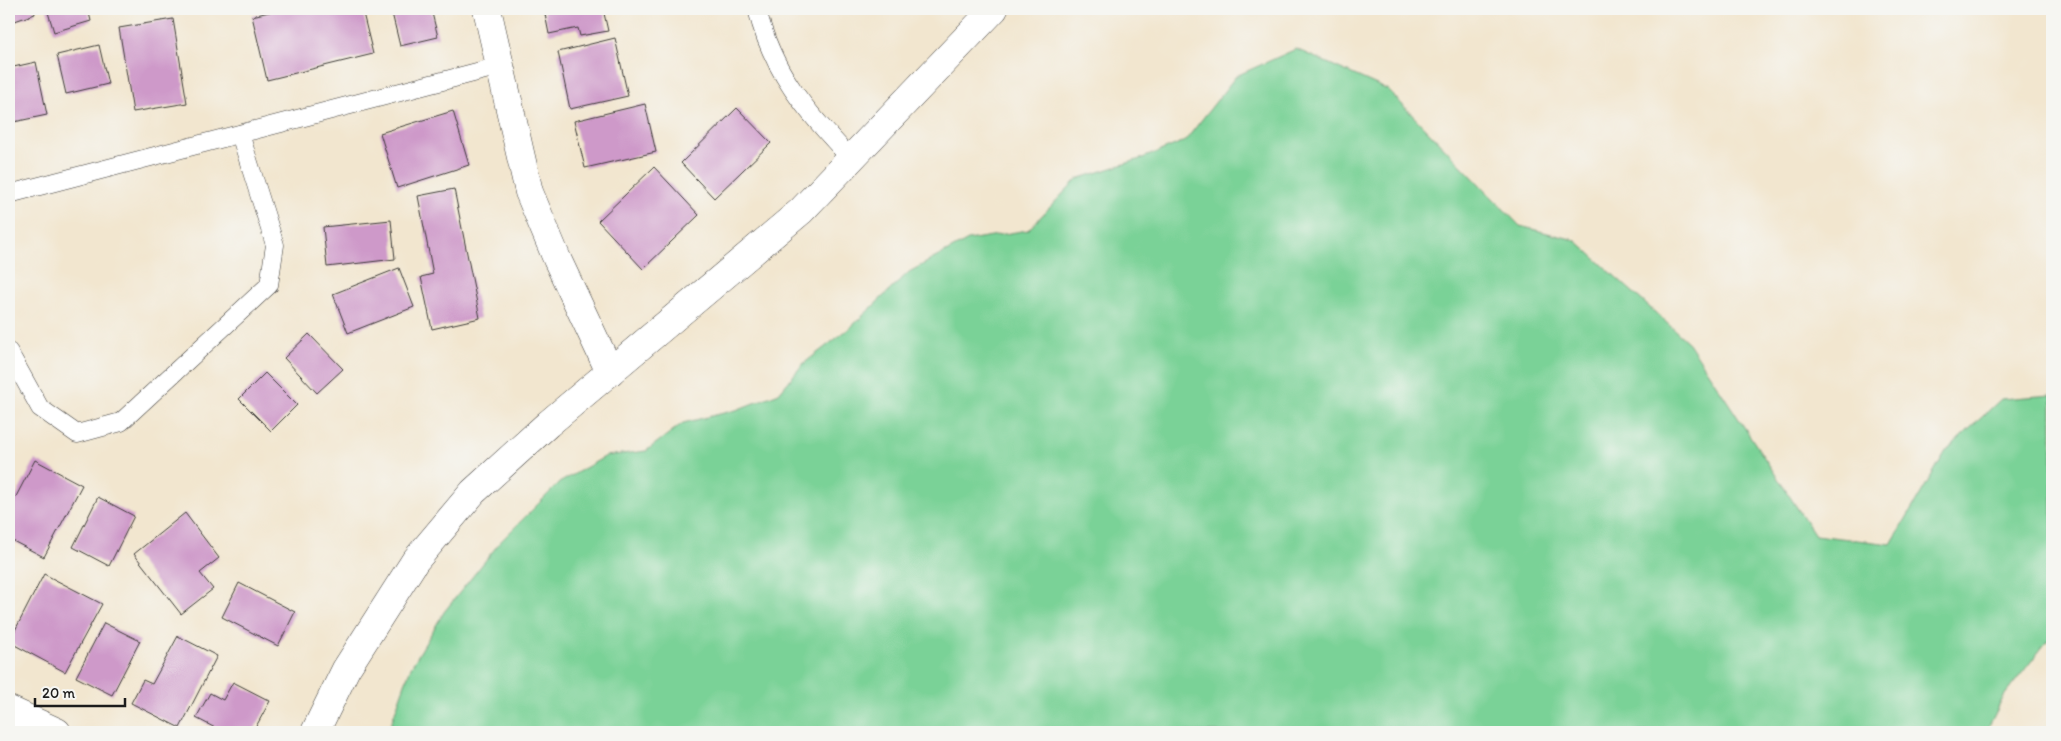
<svg xmlns="http://www.w3.org/2000/svg" width="2061" height="741" font-family="Itim,sans-serif">
<style>
.green{fill:#7ad297;stroke:#4b775a}
.building{fill:#ce99c9}
.lines{fill:none;stroke-linecap:round;stroke-linejoin:round}
.service-casing{stroke:#3c3a37;stroke-width:19}
.minor-casing{stroke:#3c3a37;stroke-width:29}
.service{stroke:#fff;stroke-width:18}
.minor{stroke:#fff;stroke-width:28}
</style>
<rect width="100%" height="100%" fill="#f6f6f2"/>
<filter id="ink" filterUnits="userSpaceOnUse"><feTurbulence type="fractalNoise" baseFrequency=".02" numOctaves="2"/><feDisplacementMap in="SourceGraphic" scale="10" xChannelSelector="R" yChannelSelector="G"/><feConvolveMatrix kernelMatrix="1 2 1 2 8 2 1 2 1" color-interpolation-filters="sRGB"/></filter>
<filter id="wash" filterUnits="userSpaceOnUse"><feTurbulence type="fractalNoise" baseFrequency=".0096" numOctaves="4" result="noise"/><feDisplacementMap in="SourceGraphic" scale="20" xChannelSelector="R" yChannelSelector="G"/><feGaussianBlur stdDeviation="1.12" result="paint"/><feColorMatrix in="noise" values="0 0 0 0 0 0 0 0 0 0 0 0 0 0 0 0 0 1.4 0 .05"/><feComposite in="paint" operator="in"/></filter>
<g filter="url(#wash)">
<rect width="100%" height="100%" fill="#f2e6cf"/>
<path class="green" d="M1296,49L1388,90L1520,226L1575,240L1689,343L1815,535L1891,544L1946,451L2001,399L2052,395V638L2048,640L2004,696L1986,732H388L411,667L444,612L501,541L559,483L606,456L646,451L683,423L736,410L779,393L803,364L851,327L909,272L968,240L1028,230L1077,179L1140,159L1185,141L1236,76Z"/>
<g id="blocks">
<g class="building">
<path d="M9,9H34L35,14L9,23Z"/>
<path d="M47,9H88L91,21L54,32Z"/>
<path d="M282,9H362L373,54L267,80L252,16Z"/>
<path d="M391,9H431L438,37L400,46Z"/>
<path d="M544,9H603L608,31L580,36L578,28L549,34Z"/>
<path d="M173,19L187,103L133,112L119,28Z"/>
<path d="M615,38L628,96L570,109L558,52Z"/>
<path d="M99,45L108,84L66,94L57,55Z"/>
<path d="M36,62L47,115L9,123V68Z"/>
<path d="M645,104L656,152L585,168L574,121Z"/>
<path d="M737,108L771,143L714,198L681,163Z"/>
<path d="M453,111L469,165L397,188L380,133Z"/>
<path d="M654,167L699,215L643,269L598,221Z"/>
<path d="M454,189L480,318L432,329L421,277L433,274L418,196Z"/>
<path d="M391,220L395,259L327,267L323,227Z"/>
<path d="M399,268L414,307L348,333L333,294Z"/>
<path d="M309,334L343,369L317,393L284,358Z"/>
<path d="M265,373L297,405L271,431L239,399Z"/>
<path d="M35,460L82,485L44,557L9,539V510Z"/>
<path d="M98,497L134,516L109,566L73,547Z"/>
<path d="M185,513L219,558L200,573L213,589L181,614L134,554Z"/>
<path d="M44,574L102,604L65,672L9,642Z"/>
<path d="M239,583L295,612L278,646L222,617Z"/>
<path d="M104,623L140,641L112,695L76,677Z"/>
<path d="M178,636L217,656L180,728L131,703L143,680L152,684Z"/>
<path d="M233,682L270,701L253,732H223L196,718L210,693L223,700Z"/>
</g>
</g>
</g>
<g filter="url(#ink)">
<use href="#blocks" fill-opacity="0" stroke="#3c3a37" stroke-width="1"/>
<g class="lines">
<g class="service-casing">
<g id="service">
<path d="M757,9C773,75 807,111 851,159"/>
<path d="M9,194L500,66"/>
<path d="M9,352L40,408L77,434L121,422L269,285L275,245L240,134"/>
</g>
</g>
<g class="minor-casing">
<g id="minor">
<path d="M487,9L529,192L557,259L610,372"/>
<path d="M9,710L57,732"/>
<path d="M315,732L346,669L415,561L473,492L548,424L801,211L994,9"/>
</g>
</g>
<use href="#service" class="service"/>
<use href="#minor" class="minor"/>
</g>
</g>
<rect width="2061" height="741" fill="none" stroke="#f6f6f2" stroke-width="30"/>
<path d="M35 698v8h90v-8" fill="none" stroke="#1c1c1c" stroke-width="2.5"/>
<text x="42" y="698" font-size="15" fill="#1c1c1c" stroke="#f6f6f2" stroke-width="4" paint-order="stroke">20 m</text>
</svg>
